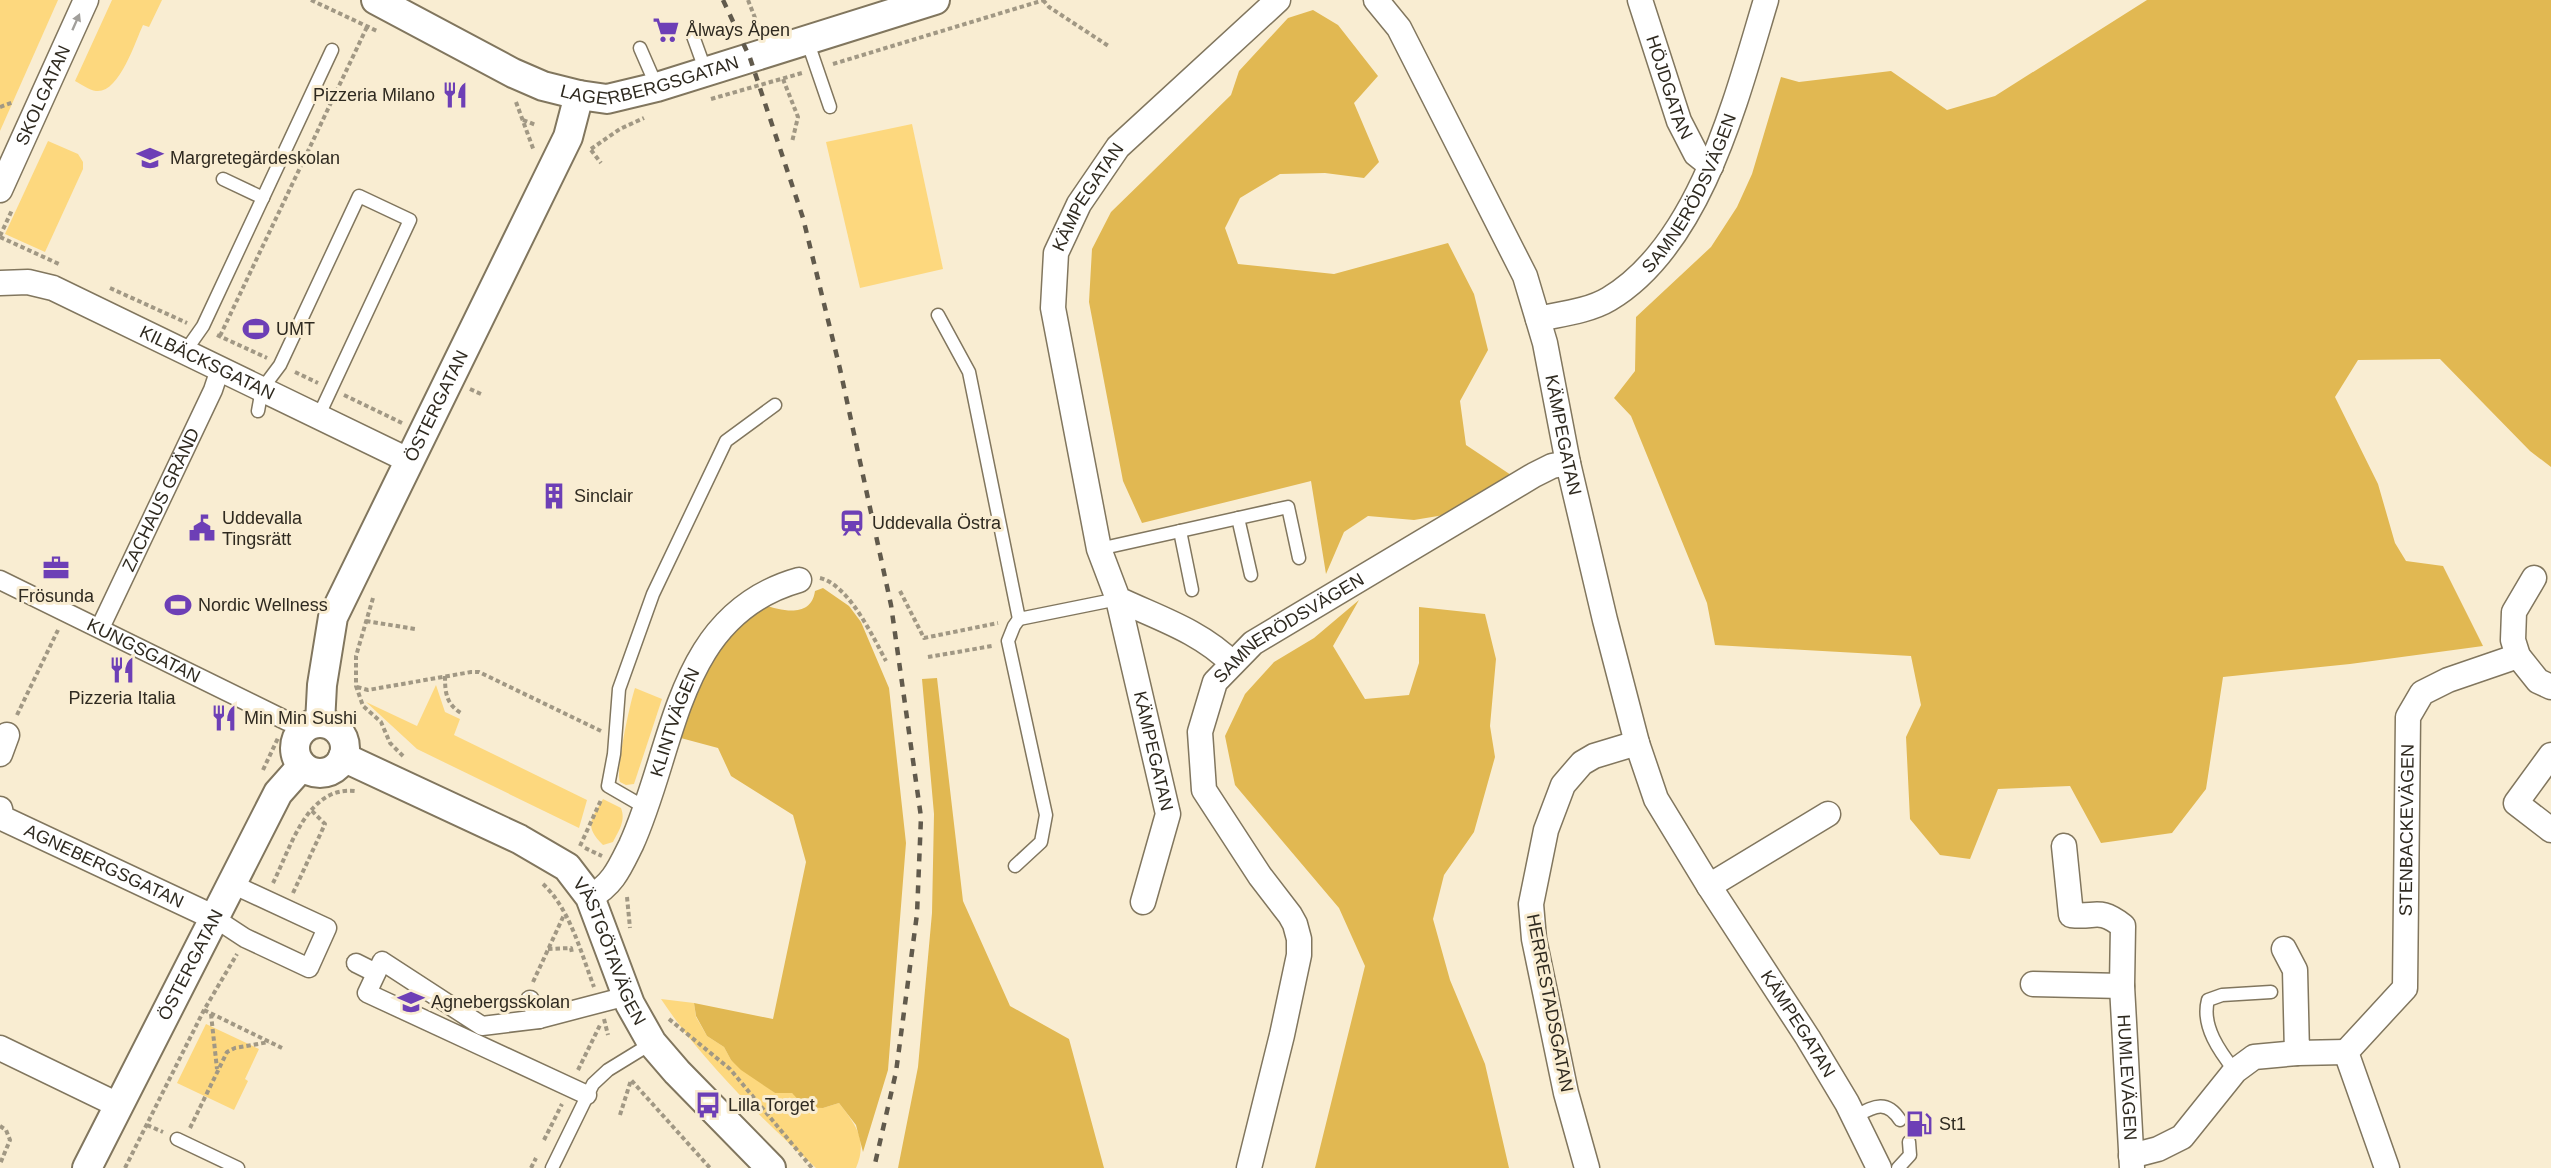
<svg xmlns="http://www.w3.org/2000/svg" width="2551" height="1168" font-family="Helvetica,sans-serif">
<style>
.green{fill:#fdd87e}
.forest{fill:#e1b852}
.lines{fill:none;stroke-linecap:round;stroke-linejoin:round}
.service-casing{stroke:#81765e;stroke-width:15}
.pedestrian-casing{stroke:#81765e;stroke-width:21}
.minor-casing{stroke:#81765e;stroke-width:27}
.tertiary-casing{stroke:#81765e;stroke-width:32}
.path{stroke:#a19884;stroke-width:4;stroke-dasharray:4.5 3;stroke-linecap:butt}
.service{stroke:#fff;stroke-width:12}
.pedestrian{stroke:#fff;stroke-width:18}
.minor{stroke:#fff;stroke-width:24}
.tertiary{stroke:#fff;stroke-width:28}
.rail{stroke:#615a4c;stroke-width:4.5;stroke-dasharray:8 8;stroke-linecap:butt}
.oneway{fill:#a19f9b}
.labels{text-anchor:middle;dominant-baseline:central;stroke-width:6;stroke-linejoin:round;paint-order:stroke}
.poi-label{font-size:18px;fill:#2f2a20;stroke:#f9edd2;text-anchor:start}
.street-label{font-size:18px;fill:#2f2a20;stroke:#f9edd2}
</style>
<rect width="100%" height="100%" fill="#f9edd2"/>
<g class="green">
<path d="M0,0H58L0,131Z"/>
<path d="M112,0H162L149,27L143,25C135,42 119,94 96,91C89,90 81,84 75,81Z"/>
<path d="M912,124L943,269L860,288L826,142Z"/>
<path d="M48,141L78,154L83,162V169L45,252L5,234Z"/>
<path d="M436,685L445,712L460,719L454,735L587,800L579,828L417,749L366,702L417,726Z"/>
<path d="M635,688L662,699L634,784L626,785L620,782C615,771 630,703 635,688Z"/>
<path d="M603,799L621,808C626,821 619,830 613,842L603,845C584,826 591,820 603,799Z"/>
<path d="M661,999L694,1003L696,1017L707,1036L724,1047L731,1060L775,1093H792L823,1108L839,1103C856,1125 868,1140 856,1168H816C760,1117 703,1062 661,999Z"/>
<path d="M206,1024L259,1049L245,1079L248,1081L234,1110L177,1083Z"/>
</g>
<g class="forest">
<path d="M2147,0H2551V467L2530,451L2440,359L2358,360L2335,397L2378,484L2395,543L2406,561L2443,566L2483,646L2350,664L2223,677L2206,789L2172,833L2101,843L2070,786L1998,789L1970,859L1940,855L1910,819L1906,737L1921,705L1911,656L1715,645L1707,603L1631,416L1614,398L1635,371L1636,317L1711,247L1737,207L1752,174L1781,77L1799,82L1891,71L1947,110L1995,96Z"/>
<path d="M1313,10L1338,25L1378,76L1354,103L1379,162L1364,178L1325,173L1280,174L1240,198L1225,228L1238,264L1334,274L1448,243L1474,294L1488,350L1460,401L1466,445L1511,475L1444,515L1414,520L1368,516L1344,532L1326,574L1311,481L1142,523L1123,481L1089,302L1092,249L1111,212L1231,95L1239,71L1288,18Z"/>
<path d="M823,588L849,606L861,622L889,688L906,843L888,1070L863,1152L856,1125L839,1103L823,1108L805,1107L792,1093H775L741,1070L731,1060L724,1047L707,1036L696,1016L694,1003L773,1019L806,862L793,815L731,776L718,748L677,737L687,698L731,633L764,605C783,611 811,618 815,591Z"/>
<path d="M1359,600L1333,646L1365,699L1409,695L1419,663V607L1485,614L1496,659L1490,726L1495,757L1474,832L1444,875L1433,919L1450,980L1485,1064L1509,1168H1315L1365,966L1339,908L1235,785L1225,736L1245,694L1274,662L1314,638Z"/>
<path d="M937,678L963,901L1010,1006L1069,1039L1104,1168H898L918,1067L932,913L934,814L922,679Z"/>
</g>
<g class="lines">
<g class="service-casing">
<g id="service">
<path d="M693,36L706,72"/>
<path d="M807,40L830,107"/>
<path d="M640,48L657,87"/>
<path d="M223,179L263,198"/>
<path d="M938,315L969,372L1019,619L1118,599"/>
<path d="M184,353L203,326L332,50"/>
<path d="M258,411L262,389L280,365L359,196L410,220L319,415"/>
<path d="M1238,518L1251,575"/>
<path d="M1180,531L1192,590"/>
<path d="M1099,549L1288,507L1299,558"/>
<path d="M646,808L608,786L614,754L619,689L653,594L726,441L775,405"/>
<path d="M1015,866L1041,842L1046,815L1008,641L1014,626L1019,619"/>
<path d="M2235,1071C2220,1052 2201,1026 2208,1000L2222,995L2271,992"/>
<path d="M1854,1117C1873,1107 1886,1098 1900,1120"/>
<path d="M177,1139L238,1168"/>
<path d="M552,1168L593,1084L608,1070L652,1043"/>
<path d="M1898,1168L1910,1155L1909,1142"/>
</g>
</g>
<g class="pedestrian-casing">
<g id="pedestrian">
<path id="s1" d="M0,580L287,721"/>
<path id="s2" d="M100,628L213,390L220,369"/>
<path d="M213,917L245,938L309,968L327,928L230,883"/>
<path d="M356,963L376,973"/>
<path d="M530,1000L539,1019"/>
<path d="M587,1095L367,993L382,961L482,1026L539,1019L627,996"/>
</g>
</g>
<g class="minor-casing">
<g id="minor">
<path id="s3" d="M1376,0L1399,28L1525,276L1545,343L1568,463L1605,620L1637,743L1656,799L1709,886L1808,1038L1847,1103L1879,1168"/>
<path id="s4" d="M1640,0L1679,121L1696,154L1711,166"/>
<path id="s5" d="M0,190L86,0"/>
<path id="s6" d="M0,283L28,282L53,288L410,461"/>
<path id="s7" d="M1538,319C1561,314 1589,311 1609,299C1701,244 1737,96 1766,0"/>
<path d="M2534,578L2514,612L2513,640L2518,656L2538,681L2551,687"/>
<path id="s8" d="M1118,599L1168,814L1143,902"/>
<path id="s9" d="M1232,663C1200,631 1158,618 1118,599L1099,549L1053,308L1056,253L1079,204L1118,147L1278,0"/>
<path d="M0,754L7,735"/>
<path d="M2551,755L2516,803L2551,830"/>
<path id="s10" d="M0,809L2,818L213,917"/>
<path id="s11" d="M2064,846L2071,915C2097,918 2098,907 2123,926L2122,986L2132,1168"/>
<path d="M1709,886L1828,814"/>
<path id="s12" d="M590,897C613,885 620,867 631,845C676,747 675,615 799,580"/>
<path d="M2284,949L2295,970L2297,1053L2346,1052"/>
<path d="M2033,984L2122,986"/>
<path d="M0,1048L118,1105"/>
<path d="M2131,1156L2158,1149L2182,1137L2235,1071L2254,1057L2297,1053"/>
<path id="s13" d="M1249,1168L1282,1035L1299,955V939L1295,924L1290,915L1260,876L1204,790L1200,732L1215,682L1253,643L1534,475L1552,466L1568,463"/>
<path d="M1587,1168L1566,1093L1534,939L1531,904L1546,830L1563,785L1582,763L1594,756L1637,743"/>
<path id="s14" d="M2387,1168L2346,1052L2405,988L2408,717L2422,693L2448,680L2518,656"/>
</g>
</g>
<g class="tertiary-casing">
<g id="tertiary">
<path id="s15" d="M376,0L513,73L543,86L579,95L607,99L657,87L935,0"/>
<path id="s16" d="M320,723L322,685L333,617L568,137L579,95"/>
<circle cx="320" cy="748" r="25"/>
<path id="s17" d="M343,757L519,839L567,867L590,897L630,1004L652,1043L677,1072L771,1168"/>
<path id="s18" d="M87,1168L278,793L302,766"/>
</g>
</g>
<g class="path">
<path d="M311,0L377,31"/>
<path d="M748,0L759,28"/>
<path d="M1043,0L1049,7L1110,47"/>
<path d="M833,64L1044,0"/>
<path d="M783,79L798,117L792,142"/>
<path d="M711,99L802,73"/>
<path d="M516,102L534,151"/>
<path d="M0,107L14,102"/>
<path d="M523,120L536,125"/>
<path d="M591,149L620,129L644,118"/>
<path d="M591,150L601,163"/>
<path d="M0,236L12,210"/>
<path d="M0,237L59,264"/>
<path d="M110,288L187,323"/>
<path d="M217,335L267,358"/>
<path d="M220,336L367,27"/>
<path d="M295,372L318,383"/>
<path d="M470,389L481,394"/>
<path d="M344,395L402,423"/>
<path d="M820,578C849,585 873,637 886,661"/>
<path d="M900,591L924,638L998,623"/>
<path d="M373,598L356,656V686L363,706L381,722L390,743L404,757"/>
<path d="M366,621L415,629"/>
<path d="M928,657L992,646"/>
<path d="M445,676C445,692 446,704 461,713"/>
<path d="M357,687L368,690L471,672H479L601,731"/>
<path d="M17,715L58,630"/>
<path d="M263,770L278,738"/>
<path d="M580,846L601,800"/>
<path d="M585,848L602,856"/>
<path d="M273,883C291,847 307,786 355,791"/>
<path d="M543,884C570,909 581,953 594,987"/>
<path d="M293,893L325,824L310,809"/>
<path d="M627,897L630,928"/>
<path d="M548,949L571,948L572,953"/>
<path d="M533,982L564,915"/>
<path d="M204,1010L282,1048"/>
<path d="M211,1014L217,1069"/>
<path d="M604,1019L608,1035"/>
<path d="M669,1019L730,1069L812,1168"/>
<path d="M578,1070L601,1023"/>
<path d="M620,1115L631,1080L710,1168"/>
<path d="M147,1125L163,1132"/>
<path d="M0,1126L6,1130L10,1140L0,1164"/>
<path d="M190,1128L227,1052L235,1048L269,1042"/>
<path d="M544,1140L562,1104"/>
<path d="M125,1168L204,1010L237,954"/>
<path d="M531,1168L536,1158"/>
</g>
<use href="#service" class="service"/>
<use href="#pedestrian" class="pedestrian"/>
<use href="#minor" class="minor"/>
<use href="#tertiary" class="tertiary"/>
<path class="rail" d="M723,0L750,58L803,218L840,369L891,605L921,817L917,914L896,1072L874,1168"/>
</g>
<defs><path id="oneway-solid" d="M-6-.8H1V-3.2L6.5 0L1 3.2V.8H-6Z" transform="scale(1.5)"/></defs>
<use class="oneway" href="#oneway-solid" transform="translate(76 22) rotate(-66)"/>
<defs>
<g id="supermarket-bare" transform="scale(2.07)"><path d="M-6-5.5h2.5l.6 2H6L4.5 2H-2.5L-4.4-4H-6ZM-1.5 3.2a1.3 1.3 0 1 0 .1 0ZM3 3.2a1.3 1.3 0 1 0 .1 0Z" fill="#6d3fb6" stroke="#f9edd2" stroke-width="2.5" paint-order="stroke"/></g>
<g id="restaurant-bare" transform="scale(2.07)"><path d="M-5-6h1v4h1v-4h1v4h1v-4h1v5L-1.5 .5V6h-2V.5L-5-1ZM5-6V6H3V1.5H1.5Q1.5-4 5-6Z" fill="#6d3fb6" stroke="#f9edd2" stroke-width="2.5" paint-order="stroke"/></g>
<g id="school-bare" transform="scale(2.07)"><path d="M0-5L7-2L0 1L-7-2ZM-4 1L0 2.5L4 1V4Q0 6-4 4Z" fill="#6d3fb6" stroke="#f9edd2" stroke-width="2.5" paint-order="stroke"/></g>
<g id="stadium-bare" transform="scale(2.07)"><path d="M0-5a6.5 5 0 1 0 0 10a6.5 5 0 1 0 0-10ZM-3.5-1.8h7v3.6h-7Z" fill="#6d3fb6" stroke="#f9edd2" stroke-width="2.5" paint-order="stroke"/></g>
<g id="building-bare" transform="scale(2.07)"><path d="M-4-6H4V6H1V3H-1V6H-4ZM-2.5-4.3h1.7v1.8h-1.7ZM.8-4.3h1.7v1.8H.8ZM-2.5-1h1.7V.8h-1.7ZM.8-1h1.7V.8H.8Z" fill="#6d3fb6" stroke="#f9edd2" stroke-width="2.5" paint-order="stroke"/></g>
<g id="station-bare" transform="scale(2.07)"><path d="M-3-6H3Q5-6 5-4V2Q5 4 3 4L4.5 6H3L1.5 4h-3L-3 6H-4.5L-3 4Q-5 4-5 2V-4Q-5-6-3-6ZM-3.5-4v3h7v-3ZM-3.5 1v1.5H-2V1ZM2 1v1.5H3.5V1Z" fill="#6d3fb6" stroke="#f9edd2" stroke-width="2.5" paint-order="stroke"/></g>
<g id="civic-bare" transform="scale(2.07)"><path d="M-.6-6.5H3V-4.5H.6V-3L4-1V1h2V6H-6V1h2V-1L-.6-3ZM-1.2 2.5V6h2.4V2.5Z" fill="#6d3fb6" stroke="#f9edd2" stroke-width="2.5" paint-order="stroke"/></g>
<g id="office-bare" transform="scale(2.07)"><path d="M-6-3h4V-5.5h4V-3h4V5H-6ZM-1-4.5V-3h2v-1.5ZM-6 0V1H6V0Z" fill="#6d3fb6" stroke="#f9edd2" stroke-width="2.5" paint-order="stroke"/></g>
<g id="bus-bare" transform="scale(2.07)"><path d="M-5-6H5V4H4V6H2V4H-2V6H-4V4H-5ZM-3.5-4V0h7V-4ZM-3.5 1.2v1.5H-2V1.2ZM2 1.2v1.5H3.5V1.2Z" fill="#6d3fb6" stroke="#f9edd2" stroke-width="2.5" paint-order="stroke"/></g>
<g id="fuel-bare" transform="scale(2.07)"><path d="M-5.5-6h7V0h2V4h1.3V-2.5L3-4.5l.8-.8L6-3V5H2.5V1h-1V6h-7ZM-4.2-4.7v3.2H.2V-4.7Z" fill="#6d3fb6" stroke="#f9edd2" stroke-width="2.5" paint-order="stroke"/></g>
</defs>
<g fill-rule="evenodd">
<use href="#supermarket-bare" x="666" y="30"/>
<use href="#restaurant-bare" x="455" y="95"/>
<use href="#school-bare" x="150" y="158"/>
<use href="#stadium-bare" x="256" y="329"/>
<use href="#building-bare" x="554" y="496"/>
<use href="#station-bare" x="852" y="523"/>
<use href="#civic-bare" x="202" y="528"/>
<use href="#office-bare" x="56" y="568"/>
<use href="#stadium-bare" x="178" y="605"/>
<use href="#restaurant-bare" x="122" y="670"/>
<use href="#restaurant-bare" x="224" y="718"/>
<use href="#school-bare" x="411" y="1002"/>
<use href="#bus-bare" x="708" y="1105"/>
<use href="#fuel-bare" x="1919" y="1124"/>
</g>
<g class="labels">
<g class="poi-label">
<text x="686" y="30">Ålways Åpen</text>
<text x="435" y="95" text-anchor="end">Pizzeria Milano</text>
<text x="170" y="158">Margretegärdeskolan</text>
<text x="276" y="329">UMT</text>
<text x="574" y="496">Sinclair</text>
<text x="222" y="518">Uddevalla<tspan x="222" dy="21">Tingsrätt</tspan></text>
<text x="872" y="523">Uddevalla Östra</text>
<text x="56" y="596" text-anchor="middle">Frösunda</text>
<text x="198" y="605">Nordic Wellness</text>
<text x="122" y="698" text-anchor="middle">Pizzeria Italia</text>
<text x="244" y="718">Min Min Sushi</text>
<text x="431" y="1002">Agnebergsskolan</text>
<text x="728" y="1105">Lilla Torget</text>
<text x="1939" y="1124">St1</text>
</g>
<g class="street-label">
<text stroke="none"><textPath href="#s15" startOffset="298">LAGERBERGSGATAN</textPath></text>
<text stroke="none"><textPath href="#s4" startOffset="92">HÖJDGATAN</textPath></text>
<text stroke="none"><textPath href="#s5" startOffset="104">SKOLGATAN</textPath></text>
<text stroke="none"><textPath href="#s7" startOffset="210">SAMNERÖDSVÄGEN</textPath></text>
<text stroke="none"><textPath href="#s9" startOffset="550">KÄMPEGATAN</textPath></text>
<text stroke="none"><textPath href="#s6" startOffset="225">KILBÄCKSGATAN</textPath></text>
<text stroke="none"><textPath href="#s16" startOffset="342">ÖSTERGATAN</textPath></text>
<text stroke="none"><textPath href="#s3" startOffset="478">KÄMPEGATAN</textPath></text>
<text stroke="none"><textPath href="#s2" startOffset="142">ZACHAUS GRÄND</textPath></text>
<text stroke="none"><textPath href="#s13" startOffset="615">SAMNERÖDSVÄGEN</textPath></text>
<text stroke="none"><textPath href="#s1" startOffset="160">KUNGSGATAN</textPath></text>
<text stroke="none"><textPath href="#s12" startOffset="198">KLINTVÄGEN</textPath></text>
<text stroke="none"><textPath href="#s8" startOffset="156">KÄMPEGATAN</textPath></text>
<text stroke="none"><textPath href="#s14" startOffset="368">STENBACKEVÄGEN</textPath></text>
<text stroke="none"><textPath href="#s10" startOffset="122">AGNEBERGSGATAN</textPath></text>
<text stroke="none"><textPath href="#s17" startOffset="345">VÄSTGÖTAVÄGEN</textPath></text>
<text stroke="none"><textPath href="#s18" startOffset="228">ÖSTERGATAN</textPath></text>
<text transform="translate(1550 1003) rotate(79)">HERRESTADSGATAN</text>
<text stroke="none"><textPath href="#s3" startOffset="1120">KÄMPEGATAN</textPath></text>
<text stroke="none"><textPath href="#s11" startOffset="276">HUMLEVÄGEN</textPath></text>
</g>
</g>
</svg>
